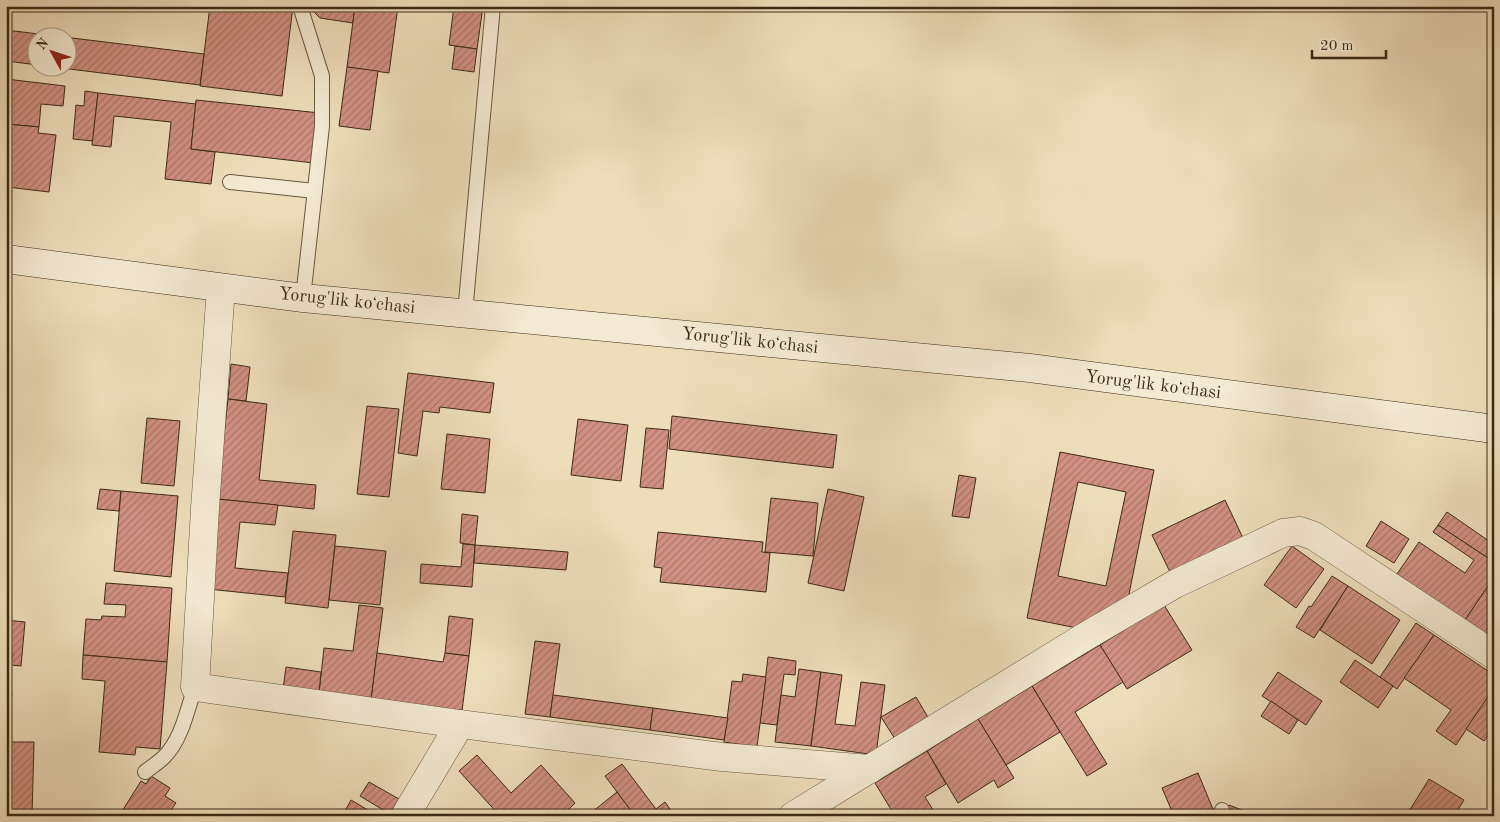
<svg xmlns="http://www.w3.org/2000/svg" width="1500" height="822" font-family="'Old Standard TT',serif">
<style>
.building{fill:url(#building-hatch);stroke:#3d2b17;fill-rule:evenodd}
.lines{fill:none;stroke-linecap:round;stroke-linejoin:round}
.lane-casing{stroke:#695840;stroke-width:16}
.street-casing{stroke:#695840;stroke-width:29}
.secondary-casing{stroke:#3d2b17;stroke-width:29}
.lane{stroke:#f4e9d3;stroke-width:14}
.street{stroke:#f4e9d3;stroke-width:28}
.secondary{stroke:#f4e9d3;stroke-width:28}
.labels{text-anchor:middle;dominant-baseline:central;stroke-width:4;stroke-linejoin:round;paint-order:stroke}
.street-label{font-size:18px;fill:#3d2b17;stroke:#f4e9d3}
</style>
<defs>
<pattern id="building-hatch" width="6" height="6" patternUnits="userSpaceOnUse" patternTransform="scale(1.25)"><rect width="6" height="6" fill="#d19083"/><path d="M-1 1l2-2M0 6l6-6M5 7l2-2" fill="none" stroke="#ab766a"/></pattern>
</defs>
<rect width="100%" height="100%" fill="#edb"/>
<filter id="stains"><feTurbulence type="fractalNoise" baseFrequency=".004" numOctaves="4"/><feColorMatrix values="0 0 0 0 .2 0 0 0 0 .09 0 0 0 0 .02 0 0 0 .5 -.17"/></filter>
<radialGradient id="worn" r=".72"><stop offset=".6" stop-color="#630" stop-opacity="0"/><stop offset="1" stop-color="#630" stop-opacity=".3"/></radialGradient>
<g class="building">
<path d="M210,6H293L282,96L200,86Z"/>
<path d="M313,6H355L353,23L320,18L312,10Z"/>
<path d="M355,6H398L389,73L347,67Z"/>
<path d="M454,6H483L477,49L449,45Z"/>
<path d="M6,30L204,54L200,85L61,68H68V38H38V65L6,61Z"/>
<path d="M455,46L477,49L474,72L452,69Z"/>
<path d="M347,67L378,71L370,130L339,126Z"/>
<path d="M6,79L65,86L63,106L41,104L39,127L6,124Z"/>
<path d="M85,91L98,93L93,141L73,139L76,105L84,106Z"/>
<path d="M98,93L196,104L191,149L215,152L211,184L165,179L171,122L114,116L111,147L92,145Z"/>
<path d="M196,100L320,113L314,163L191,149Z"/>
<path d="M6,124L39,127L38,133L56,135L49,192L7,187L12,139L6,138Z"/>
<path d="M231,364L250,367L246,401L228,399Z"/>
<path d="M408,373L494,383L490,413L440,407L439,413L423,411L417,456L398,453Z"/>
<path d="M228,399L267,404L259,480L316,485L314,509L217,499Z"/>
<path d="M367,406L399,409L389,497L357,494Z"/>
<path d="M672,416L837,435L833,468L669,449Z"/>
<path d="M147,418L180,421L174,486L141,483Z"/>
<path d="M578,419L628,425L621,481L571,475Z"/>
<path d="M646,428L669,430L663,489L640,487Z"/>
<path d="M447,434L490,439L485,493L441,489Z"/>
<path d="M1060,452L1154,470L1127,604L1087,630L1027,618ZM1078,482L1126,492L1106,586L1058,576Z"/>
<path d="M959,475L976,478L969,518L952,516Z"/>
<path d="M100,489L121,491L119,511L97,509Z"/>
<path d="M828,489L864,497L844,591L808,583Z"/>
<path d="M121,491L178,496L171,577L114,571Z"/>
<path d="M771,498L818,503L813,556L765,552Z"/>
<path d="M217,499L278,505L275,525L240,522L235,568L288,573L285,597L208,589Z"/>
<path d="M1225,500L1243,538L1170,572L1152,535Z"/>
<path d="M1447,512L1489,541L1494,533V562L1438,525Z"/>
<path d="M462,514L478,516L475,545L460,543Z"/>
<path d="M1381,521L1409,539L1394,563L1366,546Z"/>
<path d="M1438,525L1494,562V577L1465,620L1397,574L1419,542L1465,573L1474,560L1433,532Z"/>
<path d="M293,531L336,535L328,608L285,603Z"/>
<path d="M658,532L763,542L762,552L770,553L766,592L660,582L662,568L654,567Z"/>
<path d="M463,544L475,545L472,587L420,583L421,564L461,567Z"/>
<path d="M475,545L568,552L566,570L474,563Z"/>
<path d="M335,546L386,551L380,605L329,600Z"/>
<path d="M1292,546L1324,569L1296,608L1264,585Z"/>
<path d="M1332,576L1348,586L1314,638L1296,627L1309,606L1311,607Z"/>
<path d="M1494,577V639L1465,620Z"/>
<path d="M106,583L172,588L167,662L83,655L86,619L101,620L102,616L125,617L126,605L104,604Z"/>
<path d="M1348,586L1400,620L1372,664L1320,630Z"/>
<path d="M359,605L383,608L371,700L319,693L324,648L353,651Z"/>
<path d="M1164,605L1192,650L1127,689L1100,645Z"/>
<path d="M449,616L473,619L469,656L445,653Z"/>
<path d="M6,620L25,622L21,666L11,665L13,654H6Z"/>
<path d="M1416,623L1434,635L1397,689L1380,677Z"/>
<path d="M1434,635L1494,675V688L1456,745L1436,731L1451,710L1404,678Z"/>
<path d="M535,641L560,644L550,717L525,714Z"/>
<path d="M1100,645L1123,682L1075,712L1107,764L1087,776L1032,686Z"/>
<path d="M377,653L443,662L445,653L469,656L462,711L371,700Z"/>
<path d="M83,655L167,662L160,749L136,747L135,755L99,752L105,681L82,679Z"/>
<path d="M768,657L796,661L795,675L784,674L777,725L760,723Z"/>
<path d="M1355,660L1393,686L1378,708L1340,682Z"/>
<path d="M286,667L321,672L319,693L283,689Z"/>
<path d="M799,669L821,672L811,746L775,742L781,695L795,697Z"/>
<path d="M821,672L842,675L835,724L855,726L861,682L885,685L876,755L811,746Z"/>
<path d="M1278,672L1322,701L1306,725L1262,696Z"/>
<path d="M743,674L766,677L757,747L724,742L732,681L742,682Z"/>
<path d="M1032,686L1060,732L1006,765L978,719Z"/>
<path d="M1494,688V727L1484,741L1466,729Z"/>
<path d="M6,692H12L11,709L6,708Z"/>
<path d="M553,695L653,708L650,730L550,717Z"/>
<path d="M916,697L929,719L895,739L881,717Z"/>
<path d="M1271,701L1298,720L1289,734L1261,716Z"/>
<path d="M653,708L728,718L724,740L650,730Z"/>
<path d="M978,719L1014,778L998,788L994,780L958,803L927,751Z"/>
<path d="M6,742H34L32,816H6Z"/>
<path d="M927,751L946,784L925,797L937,816H895L875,783Z"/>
<path d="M477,755L511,793L541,765L575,803L562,816H500L459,771Z"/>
<path d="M622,764L656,809L665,802L675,816H635L605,776Z"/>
<path d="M1198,773L1215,814L1210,816H1174L1162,788Z"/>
<path d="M151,776L170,788L165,796L176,803L167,816H119L141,781L146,784Z"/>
<path d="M1429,779L1464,800L1454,816H1406Z"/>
<path d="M369,782L399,799L390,814L360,796Z"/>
<path d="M617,792L635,816H587Z"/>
<path d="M351,800L378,816H342Z"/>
<path d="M1229,805L1257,816H1225Z"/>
</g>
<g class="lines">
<g class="lane-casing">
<g id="lane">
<path d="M300,6L322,76V126L303,298"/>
<path d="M230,182L315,191"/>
<path d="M465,313L493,6"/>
<path d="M145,772C151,767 158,763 164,757C182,739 187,710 195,687"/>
<path d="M1220,816L1222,810"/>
</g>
</g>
<g class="street-casing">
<g id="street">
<path d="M221,288L205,508L195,687L460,724L722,757L870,769"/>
<path d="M405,816L460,724"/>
<path d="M793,816L1081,639L1175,584L1283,533L1300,531L1314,536L1494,655"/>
</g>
</g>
<g class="secondary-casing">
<path id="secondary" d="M6,259L303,298L1030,368L1494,429"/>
</g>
<use href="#lane" class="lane"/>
<use href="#street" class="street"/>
<use href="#secondary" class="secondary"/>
</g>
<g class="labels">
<g class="street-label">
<text transform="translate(347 301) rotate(6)">Yorug'lik koʻchasi</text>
<text transform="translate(750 341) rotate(6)">Yorug'lik koʻchasi</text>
<text transform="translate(1153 385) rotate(7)">Yorug'lik koʻchasi</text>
</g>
</g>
<rect width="1500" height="822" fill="none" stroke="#edb" stroke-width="25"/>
<rect x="8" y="8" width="1485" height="807" fill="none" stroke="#3d2b17" stroke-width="2.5"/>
<rect x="12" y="12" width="1475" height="797" fill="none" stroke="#3d2b17"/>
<g transform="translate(52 52) rotate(310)"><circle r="24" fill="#f4e9d3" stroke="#ab9d88"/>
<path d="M0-4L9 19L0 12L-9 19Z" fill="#8f2418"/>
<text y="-8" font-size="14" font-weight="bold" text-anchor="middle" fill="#3d2b17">N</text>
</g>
<path d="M1312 50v8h74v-8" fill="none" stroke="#3d2b17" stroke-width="2.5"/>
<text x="1320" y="50" font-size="15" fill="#3d2b17" stroke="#f4e9d3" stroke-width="4" paint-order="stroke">20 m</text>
<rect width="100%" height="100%" filter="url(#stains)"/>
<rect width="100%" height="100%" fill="url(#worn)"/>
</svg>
